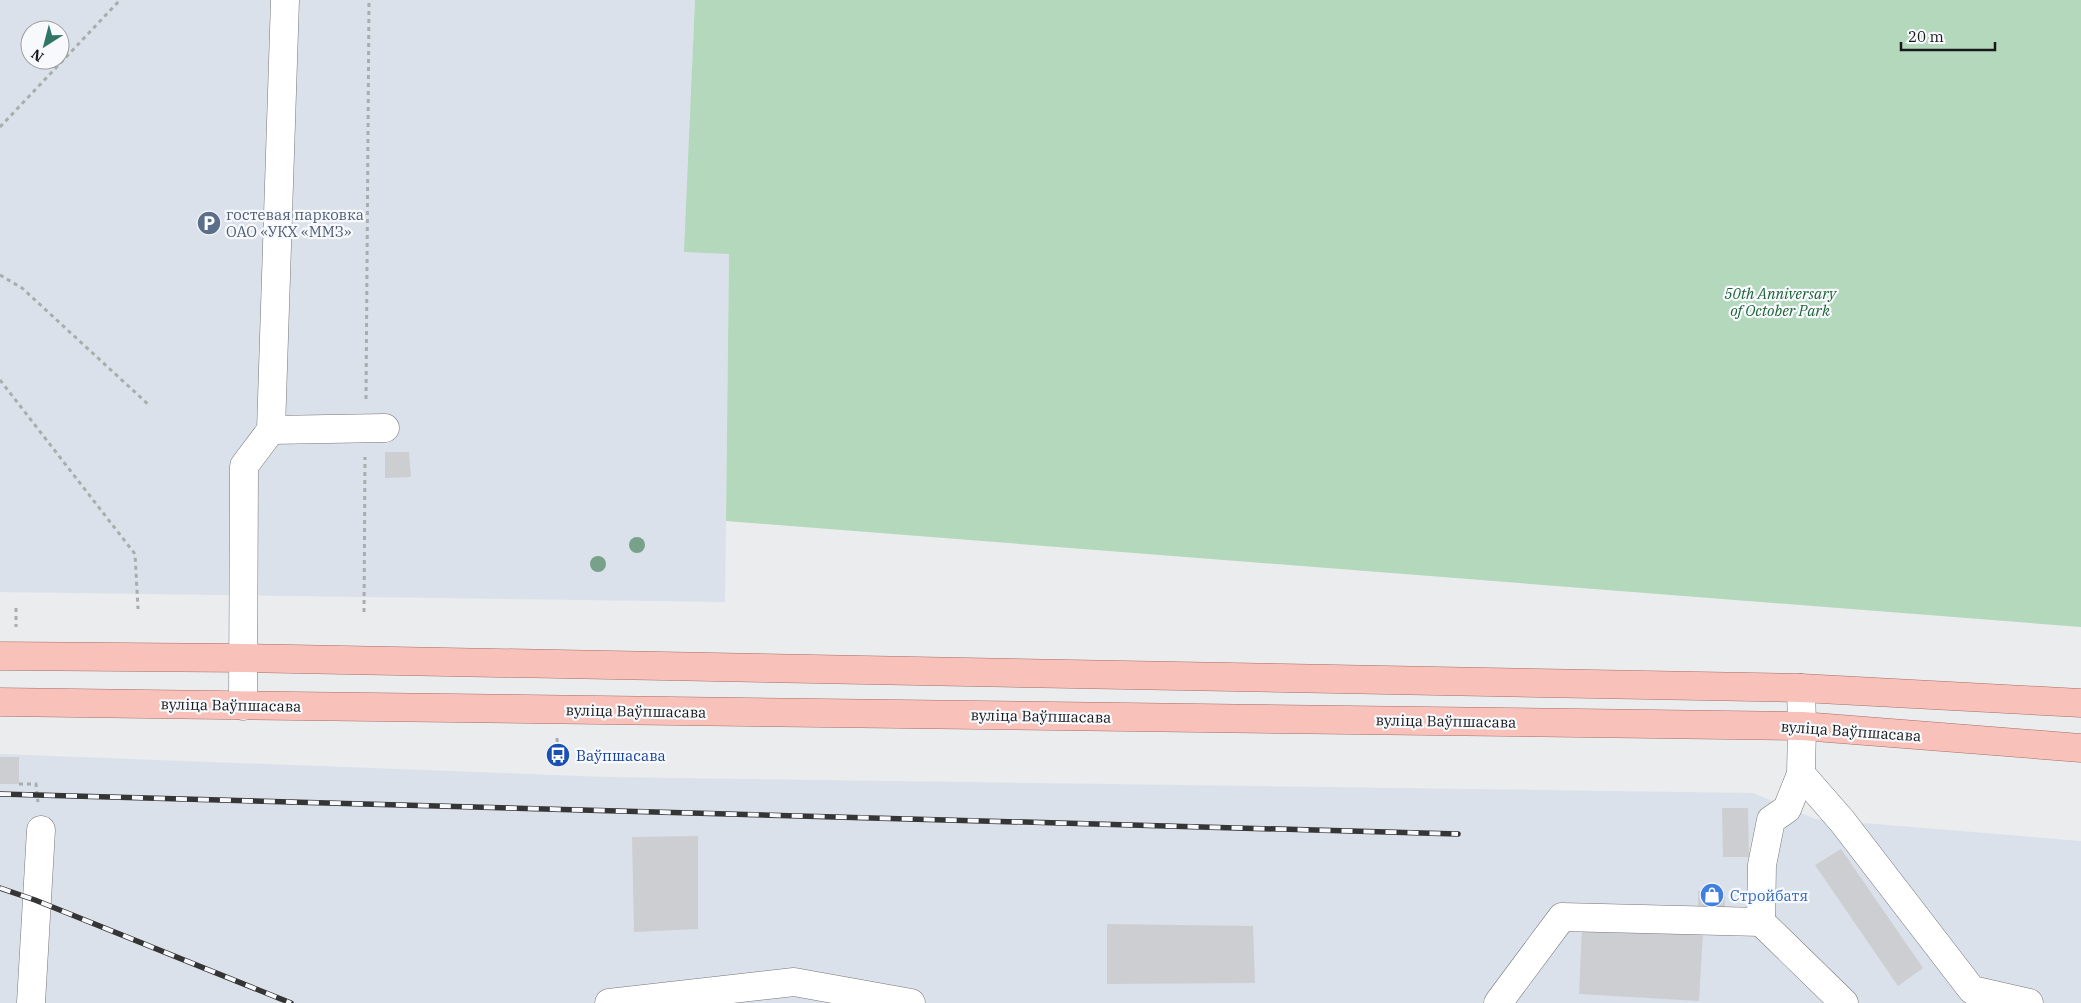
<svg xmlns="http://www.w3.org/2000/svg" width="2081" height="1003" font-family="'IBM Plex Serif',serif">
<style>
.built{fill:#dbe1ea;fill-rule:evenodd}
.green{fill:#b3d8bb}
.building{fill:#cdced1}
.lines{fill:none;stroke-linecap:round;stroke-linejoin:round}
.minor-casing{stroke:#757679;stroke-width:29}
.major-casing{stroke:#a76d65;stroke-width:29}
.path{stroke:#aaacad;stroke-width:3;stroke-dasharray:4 4;stroke-linecap:butt}
.minor{stroke:#fff;stroke-width:28}
.major{stroke:#f8c2bb;stroke-width:28}
.rail-casing{stroke:#353536;stroke-width:5.5}
.rail{stroke:#f7f9fc;stroke-width:4;stroke-dasharray:11;stroke-linecap:butt}
.tree{fill:#78a189}
.labels{text-anchor:middle;dominant-baseline:central;stroke-width:4.5;stroke-linejoin:round;paint-order:stroke}
.service-label{font-size:15px;fill:#4e5e75;stroke:#f7f9fc;text-anchor:start}
.park-label{font-size:15px;font-style:italic;fill:#1b6336;stroke:#f7f9fc}
.street-label{font-size:15px;fill:#19191a;stroke:#f7f9fc}
.transit-label{font-size:15px;fill:#164399;stroke:#f7f9fc;text-anchor:start}
.shop-label{font-size:15px;fill:#366cbe;stroke:#f7f9fc;text-anchor:start}
</style>
<rect width="100%" height="100%" fill="#eaecee"/>
<g class="built">
<path d="M0,0H695L685,252L729,253L725,602L0,592ZM30,30H60V60H30Z"/>
<path d="M0,754L608,777L1753,793L1815,819L2081,841V1003H0Z"/>
</g>
<path class="green" d="M695,0H2081V627L726,521L729,254L684,252Z"/>
<g class="building">
<path d="M385,452H409L411,477L385,478Z"/>
<rect x="0" y="757" width="19" height="27"/>
<path d="M1722,808H1748L1749,857H1723Z"/>
<path d="M698,836V929L634,932L632,837Z"/>
<path d="M1841,849L1923,968L1898,986L1815,865Z"/>
<path d="M1698,891L1725,892V912H1698Z"/>
<path d="M1107,924L1253,926L1255,983L1107,984Z"/>
<path d="M1582,928L1703,934L1699,1001L1579,994Z"/>
</g>
<g class="lines">
<g class="minor-casing">
<g id="minor">
<path d="M271,430L385,428"/>
<path d="M243,706L244,466L271,430L285,0"/>
<path d="M1801,774L1842,821L1972,990L2029,1003"/>
<path d="M1761,922L1844,1003"/>
<path d="M31,1003L41,830"/>
<path d="M609,1003L794,982L911,1003"/>
<path d="M1498,1003L1562,917L1761,922L1762,865L1771,820L1787,809L1801,774L1802,726L1801,688"/>
</g>
</g>
<g class="major-casing">
<g id="major">
<path d="M0,656L243,658L1801,688L2081,703"/>
<path d="M0,702L1802,726L2081,748"/>
</g>
</g>
<g class="path">
<path d="M0,127L120,0"/>
<path d="M0,275L22,288L150,406"/>
<path d="M0,380L135,554L138,609"/>
<path d="M366,399L369,0"/>
<path d="M16,608V627"/>
<path d="M364,612L365,457"/>
<path d="M557,738L558,755"/>
<path d="M19,784H36L38,802"/>
</g>
<use href="#minor" class="minor"/>
<use href="#major" class="major"/>
<g class="rail-casing">
<g id="rail">
<path d="M0,794L1458,834"/>
<path d="M0,888L35,900L291,1003"/>
</g>
</g>
<use href="#rail" class="rail"/>
</g>
<g class="tree">
<circle cx="637" cy="545" r="8"/>
<circle cx="598" cy="564" r="8"/>
</g>
<defs>
<g id="parking-disc" transform="scale(1.25)"><circle r="9.5" fill="#5c6f8a" stroke="#f7f9fc"/><path d="M-3.5-5.5H1a3.5 3.5 0 0 1 0 7H-1V5.5H-3.5ZM-1-3.4V-.6H.8a1.4 1.4 0 0 0 0-2.8Z" fill="#fff"/></g>
<g id="bus-disc" transform="scale(1.25)"><circle r="9.5" fill="#1a4fb4" stroke="#f7f9fc"/><path d="M-5-6H5V4H4V6H2V4H-2V6H-4V4H-5ZM-3.5-4V0h7V-4ZM-3.5 1.2v1.5H-2V1.2ZM2 1.2v1.5H3.5V1.2Z" fill="#fff"/></g>
<g id="shop-disc" transform="scale(1.25)"><circle r="9.5" fill="#3f7fe0" stroke="#f7f9fc"/><path d="M-5-2.5h2.3a2.7 3.5 0 0 1 5.4 0H5L5.5 6h-11ZM-1.5-2.5h3a1.5 2.3 0 0 0-3 0Z" fill="#fff"/></g>
</defs>
<g fill-rule="evenodd">
<use href="#parking-disc" x="209" y="223"/>
<use href="#bus-disc" x="558" y="755"/>
<use href="#shop-disc" x="1712" y="895"/>
</g>
<g class="labels">
<g class="service-label">
<text x="226" y="214">гостевая парковка<tspan x="226" dy="17">ОАО «УКХ «ММЗ»</tspan></text>
</g>
<g class="park-label">
<text x="1780" y="293">50th Anniversary<tspan x="1780" dy="17">of October Park</tspan></text>
</g>
<g class="street-label">
<text transform="translate(231 705) rotate(1)">вуліца Ваўпшасава</text>
<text transform="translate(636 711) rotate(1)">вуліца Ваўпшасава</text>
<text transform="translate(1041 716) rotate(1)">вуліца Ваўпшасава</text>
<text transform="translate(1446 721) rotate(1)">вуліца Ваўпшасава</text>
<text transform="translate(1851 731) rotate(4)">вуліца Ваўпшасава</text>
</g>
<g class="transit-label">
<text x="576" y="755">Ваўпшасава</text>
</g>
<g class="shop-label">
<text x="1730" y="895">Стройбатя</text>
</g>
</g>
<g transform="translate(45 45) rotate(216)"><circle r="24" fill="#f7f9fc" stroke="#9e9fa2"/>
<path d="M0-4L9 19L0 12L-9 19Z" fill="#317567"/>
<text y="-8" font-size="14" font-weight="bold" text-anchor="middle" fill="#19191a">N</text>
</g>
<path d="M1901 42v8h94v-8" fill="none" stroke="#19191a" stroke-width="2.5"/>
<text x="1908" y="42" font-size="15" fill="#19191a" stroke="#f7f9fc" stroke-width="4" paint-order="stroke">20 m</text>
</svg>
